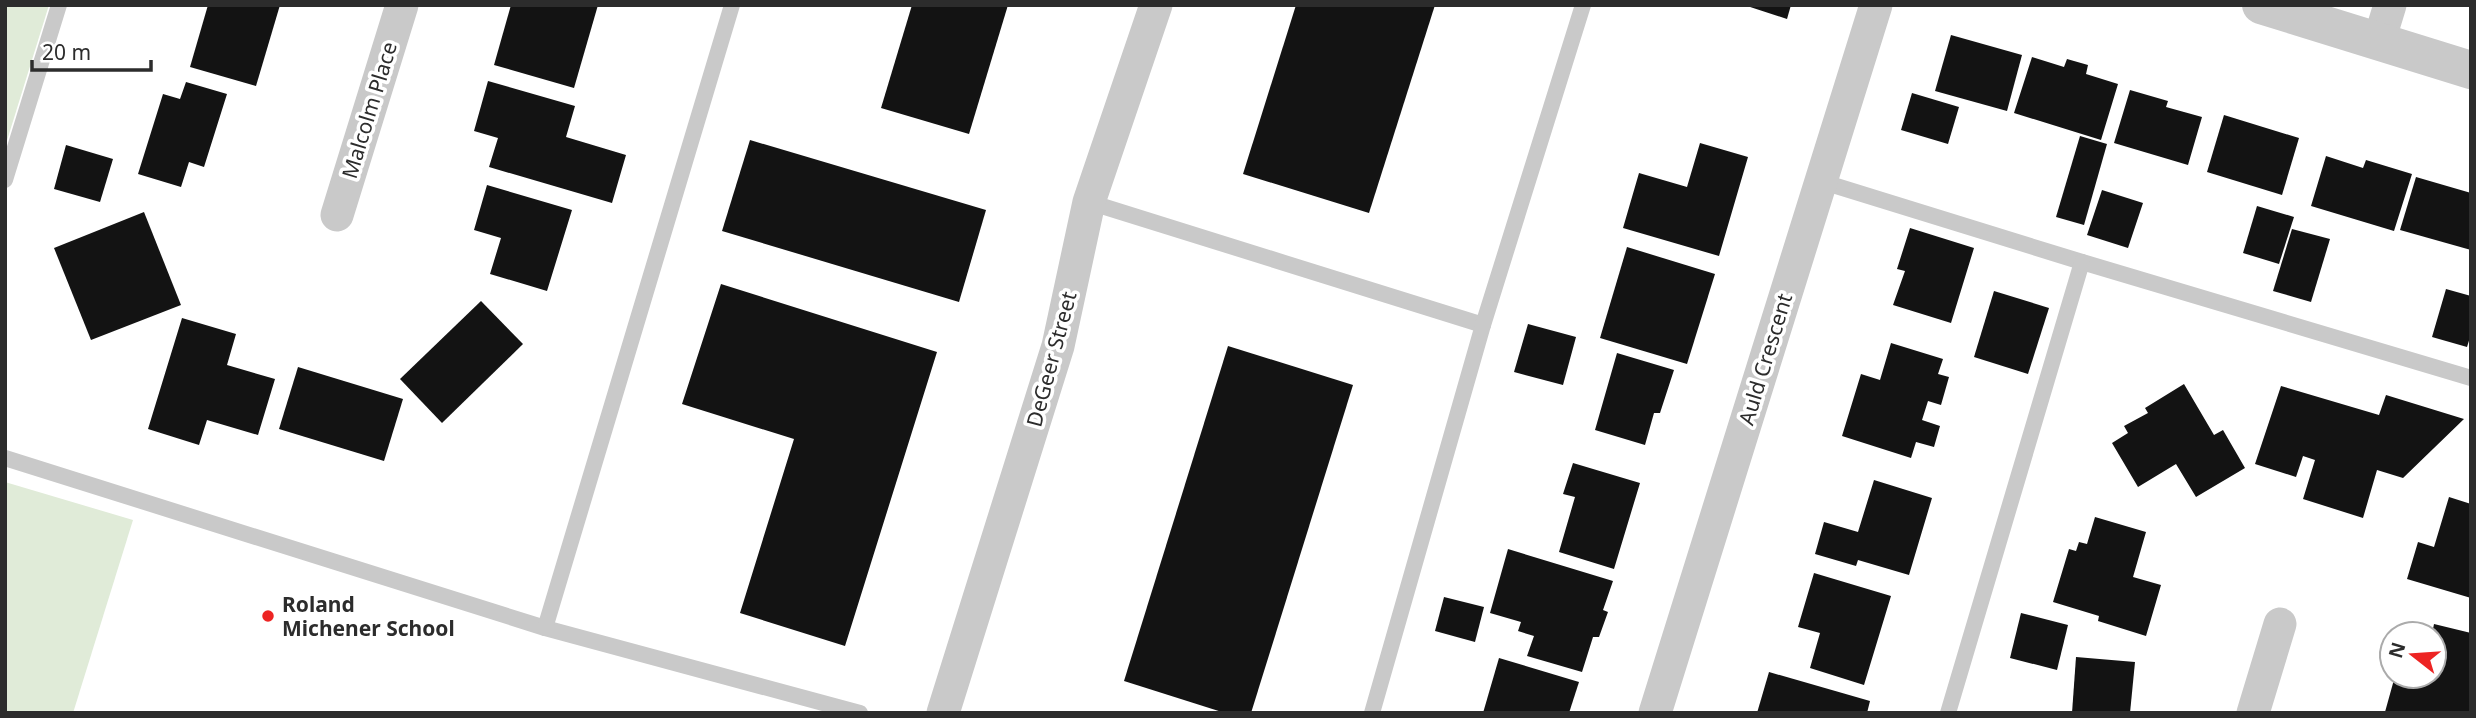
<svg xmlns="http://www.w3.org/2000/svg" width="2476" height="718" font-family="'Noto Sans',sans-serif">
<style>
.green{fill:#e0ebd8}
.building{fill:#131313}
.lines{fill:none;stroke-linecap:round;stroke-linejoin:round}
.service{stroke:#c9c9c9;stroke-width:16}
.minor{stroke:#c9c9c9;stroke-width:33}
.tertiary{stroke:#c9c9c9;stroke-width:38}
.poi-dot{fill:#ed2423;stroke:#fff;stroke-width:2.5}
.labels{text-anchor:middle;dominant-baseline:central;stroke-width:7;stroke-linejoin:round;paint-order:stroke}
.street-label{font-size:21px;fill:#2c2c2c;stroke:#fff}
.poi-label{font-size:21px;font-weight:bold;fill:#2c2c2c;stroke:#fff;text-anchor:start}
</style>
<rect width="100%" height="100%" fill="#fff"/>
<g class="green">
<path d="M5,5H49L5,147Z"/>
<path d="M5,482L133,520L73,713H5Z"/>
</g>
<g class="building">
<path d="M208,5H280L256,86L190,67Z"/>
<path d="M511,5H598L574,88L494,65Z"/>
<path d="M912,5H1008L969,134L881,108Z"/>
<path d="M1296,5H1435L1369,213L1243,174Z"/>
<path d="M1744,5H1791L1787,19Z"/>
<path d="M1951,35L2022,55L2007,111L1935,91Z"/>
<path d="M2032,57L2064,67L2067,59L2088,65L2086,74L2118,84L2101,140L2014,113Z"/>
<path d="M488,81L575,106L566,137L626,155L612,203L489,167L498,138L474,131Z"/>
<path d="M186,82L227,94L204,167L189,162L181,187L138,174L163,94L180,99Z"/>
<path d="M2130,90L2168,101L2166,107L2202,117L2188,165L2114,143Z"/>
<path d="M1912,93L1959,107L1948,144L1901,130Z"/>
<path d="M2224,115L2299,138L2282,195L2207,172Z"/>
<path d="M2080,136L2107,144L2084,225L2056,217Z"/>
<path d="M750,140L986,210L959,302L722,231Z"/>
<path d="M1700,143L1748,157L1719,256L1623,228L1639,173L1687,187Z"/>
<path d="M66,145L113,159L100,202L54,189Z"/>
<path d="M2326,156L2363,168L2366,160L2412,174L2394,231L2311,206Z"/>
<path d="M2416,177L2471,193V250L2400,230Z"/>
<path d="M487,185L572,210L547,291L490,274L501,238L474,230Z"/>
<path d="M2102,190L2143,203L2128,248L2087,235Z"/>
<path d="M2257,206L2294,217L2279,264L2243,253Z"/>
<path d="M144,212L181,305L91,340L54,248Z"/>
<path d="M1910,228L1974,248L1951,323L1893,305L1905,271L1897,269Z"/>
<path d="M2292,229L2330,239L2311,302L2273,291Z"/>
<path d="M1627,247L1715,274L1687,364L1600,338Z"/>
<path d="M721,284L937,352L845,646L740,613L794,439L682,404Z"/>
<path d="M2446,289L2471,296V334L2467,347L2432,337Z"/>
<path d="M1994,291L2049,308L2028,374L1974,357Z"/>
<path d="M481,301L523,344L442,423L400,379Z"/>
<path d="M182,318L236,334L227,365L275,379L258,435L207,420L199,445L148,429Z"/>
<path d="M1528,324L1576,337L1563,385L1514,372Z"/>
<path d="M1891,343L1943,359L1938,374L1949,377L1941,405L1928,401L1922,420L1940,426L1934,447L1916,442L1911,458L1842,436L1861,374L1880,380Z"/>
<path d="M1228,346L1353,385L1251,713H1225L1124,681Z"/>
<path d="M1617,353L1674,370L1660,413H1654L1645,445L1595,430Z"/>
<path d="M298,367L403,399L384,461L279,429Z"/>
<path d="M2184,384L2214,435L2223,430L2245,468L2196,497L2176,464L2138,487L2112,443L2128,433L2124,426L2148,413L2145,408Z"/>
<path d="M2281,386L2379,415L2386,395L2464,419L2403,478L2377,470L2363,518L2303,499L2315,460L2303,456L2296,477L2255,464Z"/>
<path d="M1573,463L1640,483L1614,569L1559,552L1575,497L1563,494Z"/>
<path d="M1874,480L1932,498L1909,575L1858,560L1856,566L1815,554L1824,522L1858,532Z"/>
<path d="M2449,497L2471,504V598L2407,579L2418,542L2434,547Z"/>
<path d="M2095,517L2146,532L2133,577L2161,585L2146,636L2098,621L2099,616L2053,602L2069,549L2076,551L2079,542L2087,544Z"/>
<path d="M1508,549L1613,581L1603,610L1608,612L1599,637H1593L1582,672L1527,656L1534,636L1518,631L1521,622L1490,613Z"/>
<path d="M1814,573L1891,596L1864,685L1810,668L1820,633L1798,627Z"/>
<path d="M1444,597L1484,607L1475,642L1435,631Z"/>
<path d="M2021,613L2068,625L2057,670L2010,658Z"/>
<path d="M2434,624L2471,633V713L2385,712L2395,676H2434V634H2432Z"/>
<path d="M2076,657L2135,662L2130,713H2072Z"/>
<path d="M1499,658L1579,682L1569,713H1483Z"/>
<path d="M1769,672L1870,701L1867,713H1757Z"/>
</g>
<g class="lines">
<g class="service">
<path d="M5,180L59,5"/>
<path d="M1820,181L2082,262L2471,378"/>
<path d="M1089,202L1483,325"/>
<path d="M5,458L545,628L860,713"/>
<path d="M545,628L732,5"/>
<path d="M1372,713L1483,325L1583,5"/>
<path d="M1948,713L2082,262"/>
</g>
<g class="minor">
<path d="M2379,41L2390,5"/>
<path d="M337,215L402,5"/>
<path d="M943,713L1058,346L1089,202L1156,5"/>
<path d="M1655,713L1876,5"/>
<path d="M2253,713L2280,624"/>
</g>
<path class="tertiary" d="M2261,5L2471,70"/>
</g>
<circle class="poi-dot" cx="268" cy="616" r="7"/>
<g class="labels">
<g class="street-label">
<text transform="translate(369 110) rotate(-73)">Malcolm Place</text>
<text transform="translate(1051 359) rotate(-75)">DeGeer Street</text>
<text transform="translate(1765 359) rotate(-73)">Auld Crescent</text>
</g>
<g class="poi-label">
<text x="282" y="604">Roland<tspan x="282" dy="24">Michener School</tspan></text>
</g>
</g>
<rect width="2476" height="718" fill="none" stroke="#2c2c2c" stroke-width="14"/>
<g transform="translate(2413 655) rotate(287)"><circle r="33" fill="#ffffff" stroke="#ababab" stroke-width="2"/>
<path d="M0-5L12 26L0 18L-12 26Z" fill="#ed2423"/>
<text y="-10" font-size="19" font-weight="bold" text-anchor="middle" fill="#2c2c2c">N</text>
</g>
<path d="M32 60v10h119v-10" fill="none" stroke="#2c2c2c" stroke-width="3.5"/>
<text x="42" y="60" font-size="21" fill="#2c2c2c" stroke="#ffffff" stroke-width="5" paint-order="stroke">20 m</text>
</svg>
